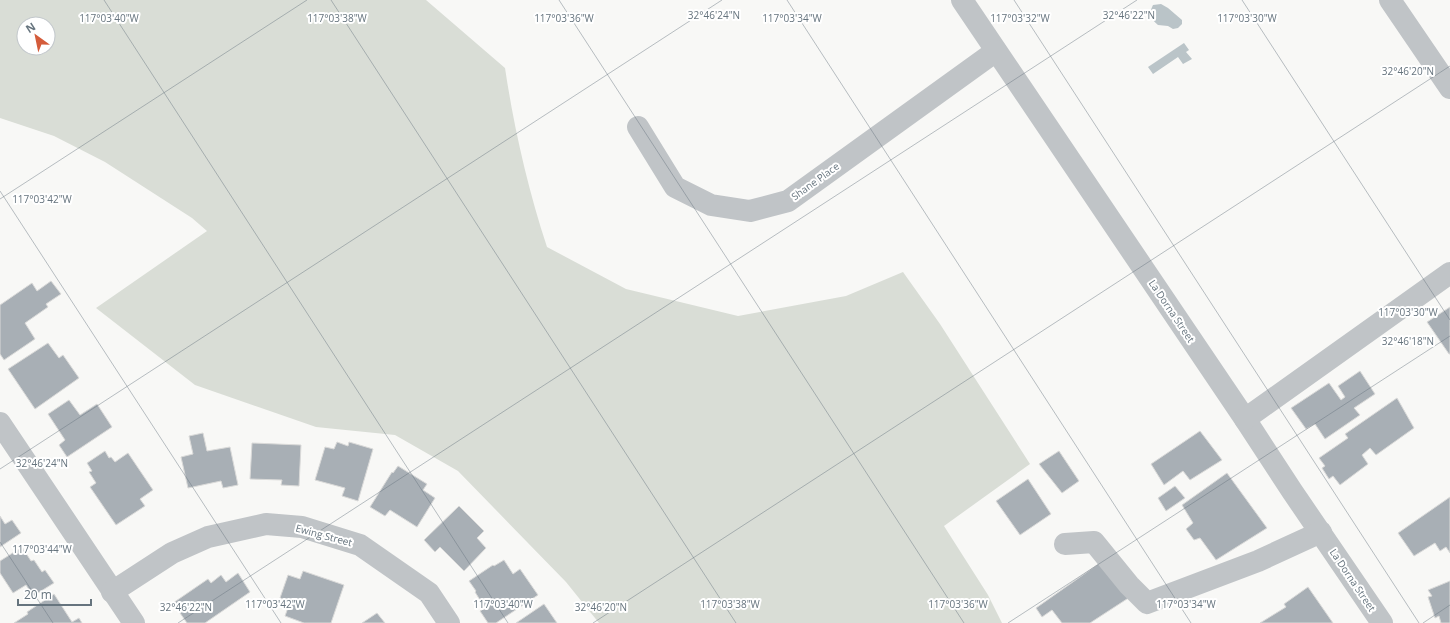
<svg xmlns="http://www.w3.org/2000/svg" width="1450" height="623" font-family="'Open Sans',sans-serif">
<style>
.green{fill:#d9ddd6;fill-rule:evenodd}
.water{fill:#bac4c8}
.building{fill:#a8afb5;stroke:#dadad9}
.lines{fill:none;stroke-linecap:round;stroke-linejoin:round}
.minor{stroke:#c0c4c7;stroke-width:22}
.ticks{fill:none;stroke:#66747e;stroke-width:1;stroke-opacity:0.45}
.labels{text-anchor:middle;dominant-baseline:central;stroke-width:4;stroke-linejoin:round;paint-order:stroke}
.street-label{font-size:10px;fill:#66747e;stroke:#fff}
.ticks-label{font-size:10px;text-anchor:middle;fill:#66747e;stroke:#fff;stroke-width:4;stroke-linejoin:round;paint-order:stroke}
</style>
<rect width="100%" height="100%" fill="#f8f8f6"/>
<path class="green" d="M0,0H426L505,68C514,128 528,189 547,247L626,289L738,316L846,296L903,272L940,324L1030,464L944,526L988,595L1002,623H599L566,582L458,471L395,435L316,427L195,385L96,308L207,231L192,218L105,162L54,136L0,118ZM24,24H48V48H24Z"/>
<g class="water">
<path d="M1161,4L1168,8L1182,20V24L1178,28L1173,29L1168,26L1158,25C1150,18 1148,15 1153,5Z"/>
<path d="M1184,43L1189,50L1186,52L1192,59L1183,64L1178,57L1153,74L1148,67Z"/>
</g>
<g class="building">
<path d="M51,281L61,294L46,304L48,307L25,323L35,339L4,360L0,354V305L32,283L37,291Z"/>
<path d="M1450,307V354H1449L1427,322Z"/>
<path d="M48,343L59,358L63,355L79,378L35,409L8,369Z"/>
<path d="M1360,371L1375,394L1354,408L1360,415L1325,439L1315,424L1306,429L1291,408L1329,383L1341,400L1345,397L1338,386Z"/>
<path d="M1397,398L1414,428L1376,455L1370,448L1362,455L1368,464L1340,485L1333,476L1329,479L1322,468L1325,466L1319,458L1348,438L1345,434Z"/>
<path d="M69,400L80,415L97,404L112,427L67,457L59,445L65,440L48,414Z"/>
<path d="M1200,431L1222,460L1190,480L1183,471L1164,485L1151,464Z"/>
<path d="M203,433L207,451L230,447L238,485L223,488L221,481L188,488L181,457L193,454L189,436Z"/>
<path d="M337,442L348,446L349,442L373,449L358,501L342,496L345,488L315,480L325,447L334,449Z"/>
<path d="M252,443L301,445L299,486L281,485L282,480L250,479Z"/>
<path d="M105,451L109,458L111,457L115,462L128,453L153,490L140,499L145,506L116,525L90,487L96,483L89,472L92,471L87,463Z"/>
<path d="M1059,451L1079,481L1062,493L1039,464Z"/>
<path d="M398,466L427,484L423,490L435,498L417,527L390,510L385,516L370,507L392,472L393,473Z"/>
<path d="M1227,473L1267,528L1216,560L1200,538L1194,540L1186,529L1193,523L1182,505Z"/>
<path d="M1028,479L1051,514L1020,535L996,501Z"/>
<path d="M1175,486L1185,498L1166,511L1158,498Z"/>
<path d="M1450,497V553L1446,547L1440,551L1435,543L1414,556L1398,533Z"/>
<path d="M459,506L484,531L477,538L486,548L464,571L440,547L435,552L424,540Z"/>
<path d="M0,516L5,524L12,520L21,533L0,547Z"/>
<path d="M22,547L31,561L34,560L42,572L45,570L54,583L33,596L26,585L13,593L0,573V561Z"/>
<path d="M504,560L513,574L520,569L538,595L496,623H488L480,611L485,608L475,592L476,591L469,581L493,565L494,566Z"/>
<path d="M1104,560L1130,597L1090,623H1062L1052,610L1042,617L1036,608Z"/>
<path d="M303,571L344,585L331,623H304L285,616L290,602L280,598L288,575L300,579Z"/>
<path d="M238,573L250,592L205,623H187L173,603L208,579L211,583L221,575L226,582Z"/>
<path d="M1450,581V623H1441L1439,616L1435,618L1428,597L1432,596L1428,590Z"/>
<path d="M1308,587L1333,623H1260L1286,607L1284,604Z"/>
<path d="M54,594L72,622L79,618L82,623H14L28,614L27,612Z"/>
<path d="M544,604L557,623H516Z"/>
<path d="M377,613L385,623H362Z"/>
</g>
<g class="lines">
<g class="minor">
<path d="M962,0L1245,419L1292,491L1382,623"/>
<path d="M1390,0L1450,88"/>
<path d="M638,127L675,187L711,205L750,211L788,201L996,51"/>
<path d="M1245,419L1450,273"/>
<path d="M0,423L134,623"/>
<path d="M1065,544L1094,542L1129,585L1147,603L1258,561L1321,532"/>
<path d="M112,592L172,553L208,537L266,524L302,527L360,545L429,593L449,623"/>
</g>
</g>
<path class="ticks" d="M104,0L508,623M331,0L736,623M559,0L964,623M787,0L1191,623M1014,0L1419,623M1242,0L1450,320M0,191L281,623M0,199L307,0M0,469L722,0M0,542L53,623M178,623L1137,0M593,623L1450,66M1008,623L1450,336M1423,623L1450,605"/>
<g class="labels">
<g class="street-label">
<text transform="translate(815 181) rotate(-36)">Shane Place</text>
<text transform="translate(1172 311) rotate(56)">La Dorna Street</text>
<text transform="translate(324 535) rotate(15)">Ewing Street</text>
<text transform="translate(1353 580) rotate(56)">La Dorna Street</text>
</g>
</g>
<g class="ticks-label">
<text x="714" y="19">32°46'24"N</text>
<text x="1129" y="19">32°46'22"N</text>
<text x="109" y="22">117°03'40"W</text>
<text x="337" y="22">117°03'38"W</text>
<text x="564" y="22">117°03'36"W</text>
<text x="792" y="22">117°03'34"W</text>
<text x="1020" y="22">117°03'32"W</text>
<text x="1247" y="22">117°03'30"W</text>
<text x="1408" y="75">32°46'20"N</text>
<text x="42" y="203">117°03'42"W</text>
<text x="1408" y="316">117°03'30"W</text>
<text x="1408" y="345">32°46'18"N</text>
<text x="42" y="467">32°46'24"N</text>
<text x="42" y="553">117°03'44"W</text>
<text x="275" y="608">117°03'42"W</text>
<text x="503" y="608">117°03'40"W</text>
<text x="730" y="608">117°03'38"W</text>
<text x="958" y="608">117°03'36"W</text>
<text x="1186" y="608">117°03'34"W</text>
<text x="186" y="611">32°46'22"N</text>
<text x="601" y="611">32°46'20"N</text>
</g>
<g transform="translate(36 36) rotate(327)"><circle r="19" fill="#ffffff" stroke="#c2c7cb"/>
<path d="M0-3L7 15L0 10L-7 15Z" fill="#d45c3b"/>
<text y="-6" font-size="11" font-weight="bold" text-anchor="middle" fill="#66747e">N</text>
</g>
<path d="M18 599v6h73v-6" fill="none" stroke="#66747e" stroke-width="2"/>
<text x="24" y="599" font-size="12" fill="#66747e" stroke="#ffffff" stroke-width="3" paint-order="stroke">20 m</text>
</svg>
